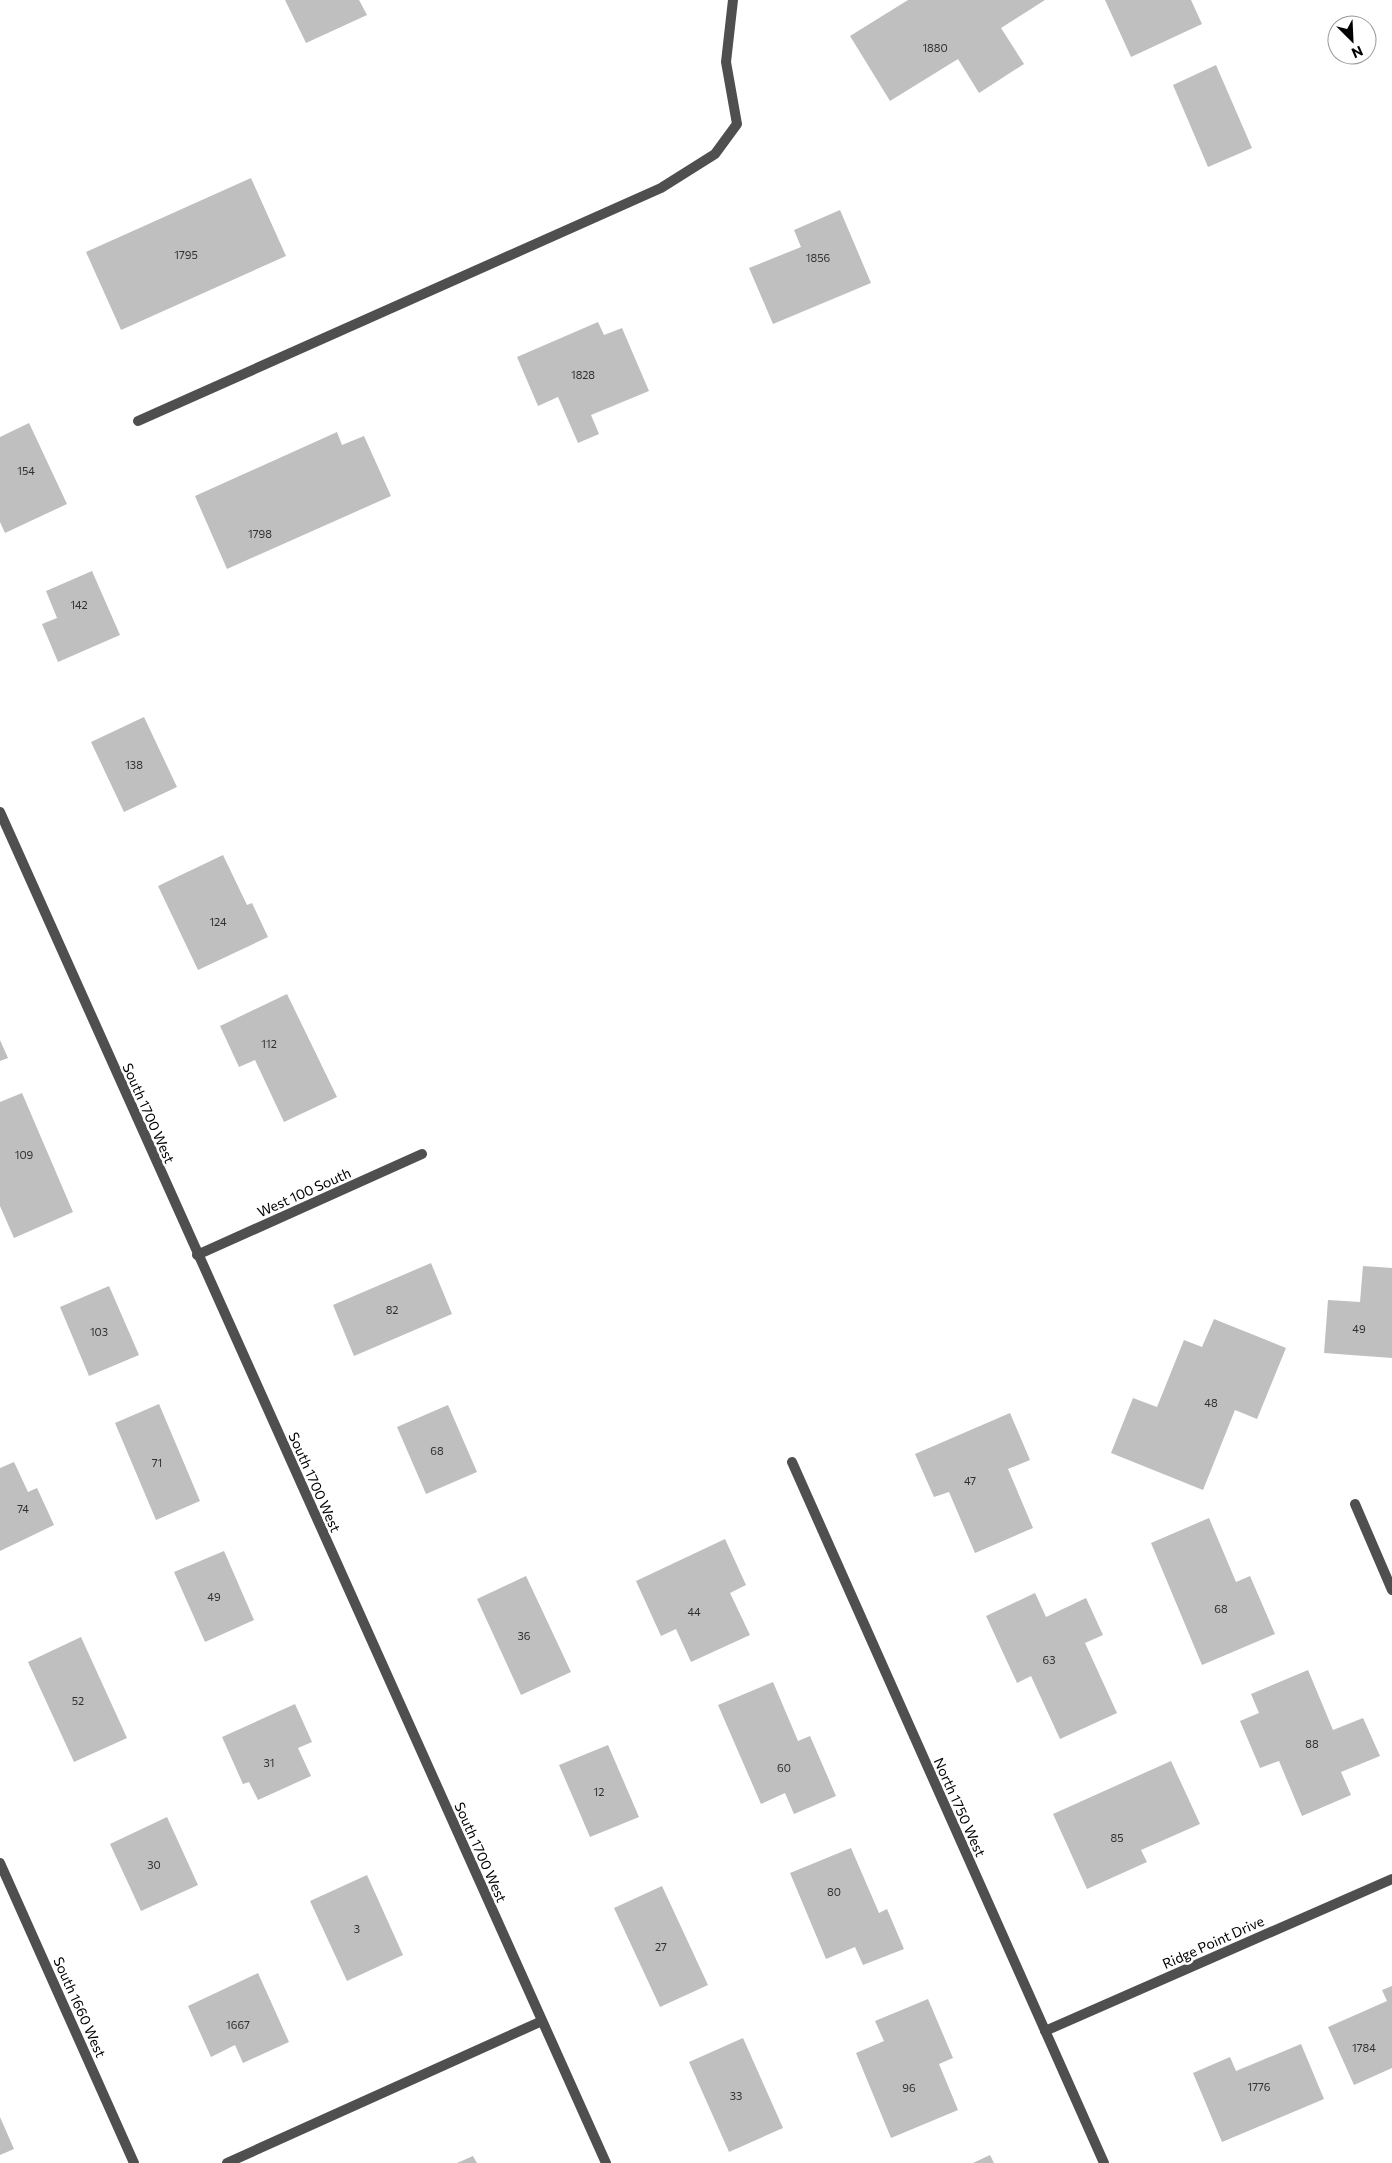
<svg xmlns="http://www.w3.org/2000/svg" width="1392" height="2163" font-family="Commissioner,sans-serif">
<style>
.building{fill:#bfbfbf}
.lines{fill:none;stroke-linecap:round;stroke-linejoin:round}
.minor{stroke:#4f4f4f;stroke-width:10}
.labels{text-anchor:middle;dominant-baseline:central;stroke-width:5;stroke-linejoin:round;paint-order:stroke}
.number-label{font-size:11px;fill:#303030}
.street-label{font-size:14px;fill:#000;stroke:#fff}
</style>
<rect width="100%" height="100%" fill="#fff"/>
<g class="building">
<path d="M285,0H359L367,15L306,43Z"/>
<path d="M908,0H1045L1001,28L1024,64L979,93L958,59L890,101L850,36Z"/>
<path d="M1105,0H1191L1202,24L1131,57Z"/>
<path d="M1216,65L1252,148L1208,167L1173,85Z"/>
<path d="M251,178L286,256L121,330L86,252Z"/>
<path d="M840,210L871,283L773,324L749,268L801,247L794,230Z"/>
<path d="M598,322L604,335L622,328L649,391L591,415L599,434L578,443L558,397L538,406L517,357Z"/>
<path d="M29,423L67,504L5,533L0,522V437Z"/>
<path d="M337,432L342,445L364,436L391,496L227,569L195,496Z"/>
<path d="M92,571L120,635L58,662L42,624L57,618L46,591Z"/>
<path d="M144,717L177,787L124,812L91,742Z"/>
<path d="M223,855L247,905L252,903L268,937L198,970L158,886Z"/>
<path d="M287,994L337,1097L284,1122L255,1060L239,1067L220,1026Z"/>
<path d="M0,1040L8,1058L0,1061Z"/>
<path d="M22,1093L73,1212L14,1238L0,1206V1102Z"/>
<path d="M431,1263L452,1314L354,1356L333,1305Z"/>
<path d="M1363,1266L1392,1268V1358L1324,1353L1328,1300L1360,1302Z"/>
<path d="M109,1286L139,1355L89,1376L60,1307Z"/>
<path d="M1214,1319L1286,1348L1257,1419L1235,1410L1203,1490L1111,1453L1133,1398L1157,1407L1184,1340L1202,1347Z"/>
<path d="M159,1404L200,1501L156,1520L115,1423Z"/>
<path d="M448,1405L477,1472L426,1494L397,1427Z"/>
<path d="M1010,1413L1030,1460L1008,1469L1033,1528L975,1553L949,1492L934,1497L915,1454Z"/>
<path d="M14,1462L28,1492L37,1488L54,1525L0,1551V1468Z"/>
<path d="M1209,1518L1236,1582L1250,1576L1275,1634L1202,1665L1151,1543Z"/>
<path d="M725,1539L746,1585L730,1593L750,1635L691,1662L676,1629L661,1636L636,1581Z"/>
<path d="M224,1551L254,1620L205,1642L174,1572Z"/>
<path d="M526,1576L571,1672L521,1695L477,1599Z"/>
<path d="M1035,1593L1046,1617L1086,1598L1103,1635L1085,1643L1117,1713L1060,1739L1031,1676L1017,1683L986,1616Z"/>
<path d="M81,1637L127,1738L74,1762L28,1662Z"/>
<path d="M1308,1670L1333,1730L1363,1718L1380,1756L1341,1772L1351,1795L1302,1816L1279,1761L1260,1768L1240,1721L1259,1713L1251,1694Z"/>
<path d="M773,1682L798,1741L810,1736L836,1796L794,1814L785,1793L761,1804L718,1705Z"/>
<path d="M295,1704L312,1742L298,1748L311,1776L258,1800L249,1782L243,1784L222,1737Z"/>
<path d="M608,1745L639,1817L590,1837L559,1765Z"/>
<path d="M1171,1761L1200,1824L1141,1850L1147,1862L1087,1889L1053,1814Z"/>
<path d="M167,1817L198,1885L141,1911L110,1844Z"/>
<path d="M851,1848L879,1913L887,1909L904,1949L863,1965L855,1947L826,1959L790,1873Z"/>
<path d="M367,1875L403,1955L347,1981L310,1901Z"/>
<path d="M662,1886L708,1985L660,2007L614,1908Z"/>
<path d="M258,1973L289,2042L243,2063L235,2045L211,2057L188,2006Z"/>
<path d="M1392,1986V2068L1354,2085L1328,2027L1387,2001L1382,1990Z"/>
<path d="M928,1999L953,2058L939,2064L958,2110L891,2138L856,2053L884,2041L875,2021Z"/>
<path d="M743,2038L783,2128L729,2152L689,2062Z"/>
<path d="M1301,2044L1324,2099L1222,2142L1193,2073L1230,2057L1236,2071Z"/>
<path d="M0,2117L14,2149L0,2155Z"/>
<path d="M990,2155L994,2163H973Z"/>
<path d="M473,2156L477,2163H457Z"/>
</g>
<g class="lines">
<g class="minor">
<path d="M138,421L661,188L715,154L737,124L726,62L733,0"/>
<path d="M0,812L606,2163"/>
<path d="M197,1255L422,1154"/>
<path d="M792,1462L1104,2163"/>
<path d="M1355,1504L1392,1590"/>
<path d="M0,1863L134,2163"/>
<path d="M1045,2031L1392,1879"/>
<path d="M227,2163L542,2021"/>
</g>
</g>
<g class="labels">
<g class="number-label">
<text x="935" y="47">1880</text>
<text x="186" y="254">1795</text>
<text x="818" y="257">1856</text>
<text x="583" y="374">1828</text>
<text x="26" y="470">154</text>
<text x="260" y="533">1798</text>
<text x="79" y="604">142</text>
<text x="134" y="764">138</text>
<text x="218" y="921">124</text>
<text x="269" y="1043">112</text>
<text x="24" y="1154">109</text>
<text x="392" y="1309">82</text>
<text x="1359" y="1328">49</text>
<text x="99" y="1331">103</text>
<text x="1211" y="1402">48</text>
<text x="437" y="1450">68</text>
<text x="157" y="1462">71</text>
<text x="970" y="1480">47</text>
<text x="23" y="1508">74</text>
<text x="214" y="1596">49</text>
<text x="1221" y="1608">68</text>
<text x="694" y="1611">44</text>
<text x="524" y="1635">36</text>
<text x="1049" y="1659">63</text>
<text x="78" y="1700">52</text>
<text x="1312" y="1743">88</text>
<text x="269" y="1762">31</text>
<text x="784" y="1767">60</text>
<text x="599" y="1791">12</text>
<text x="1117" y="1837">85</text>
<text x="154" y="1864">30</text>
<text x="834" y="1891">80</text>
<text x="357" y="1928">3</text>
<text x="661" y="1946">27</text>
<text x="238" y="2024">1667</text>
<text x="1364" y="2047">1784</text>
<text x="1259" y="2086">1776</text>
<text x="909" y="2087">96</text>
<text x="736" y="2095">33</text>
</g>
<g class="street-label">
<text transform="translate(149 1113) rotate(66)">South 1700 West</text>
<text transform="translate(304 1192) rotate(-24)">West 100 South</text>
<text transform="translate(315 1482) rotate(66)">South 1700 West</text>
<text transform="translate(960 1807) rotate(66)">North 1750 West</text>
<text transform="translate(481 1852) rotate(66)">South 1700 West</text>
<text transform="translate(1213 1942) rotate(-24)">Ridge Point Drive</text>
<text transform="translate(80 2007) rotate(66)">South 1660 West</text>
</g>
</g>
<g transform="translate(1352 40) rotate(156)"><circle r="24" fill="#ffffff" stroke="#999999"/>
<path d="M0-4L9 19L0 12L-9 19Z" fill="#000000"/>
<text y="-8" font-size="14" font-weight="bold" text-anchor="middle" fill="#000000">N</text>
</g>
</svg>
